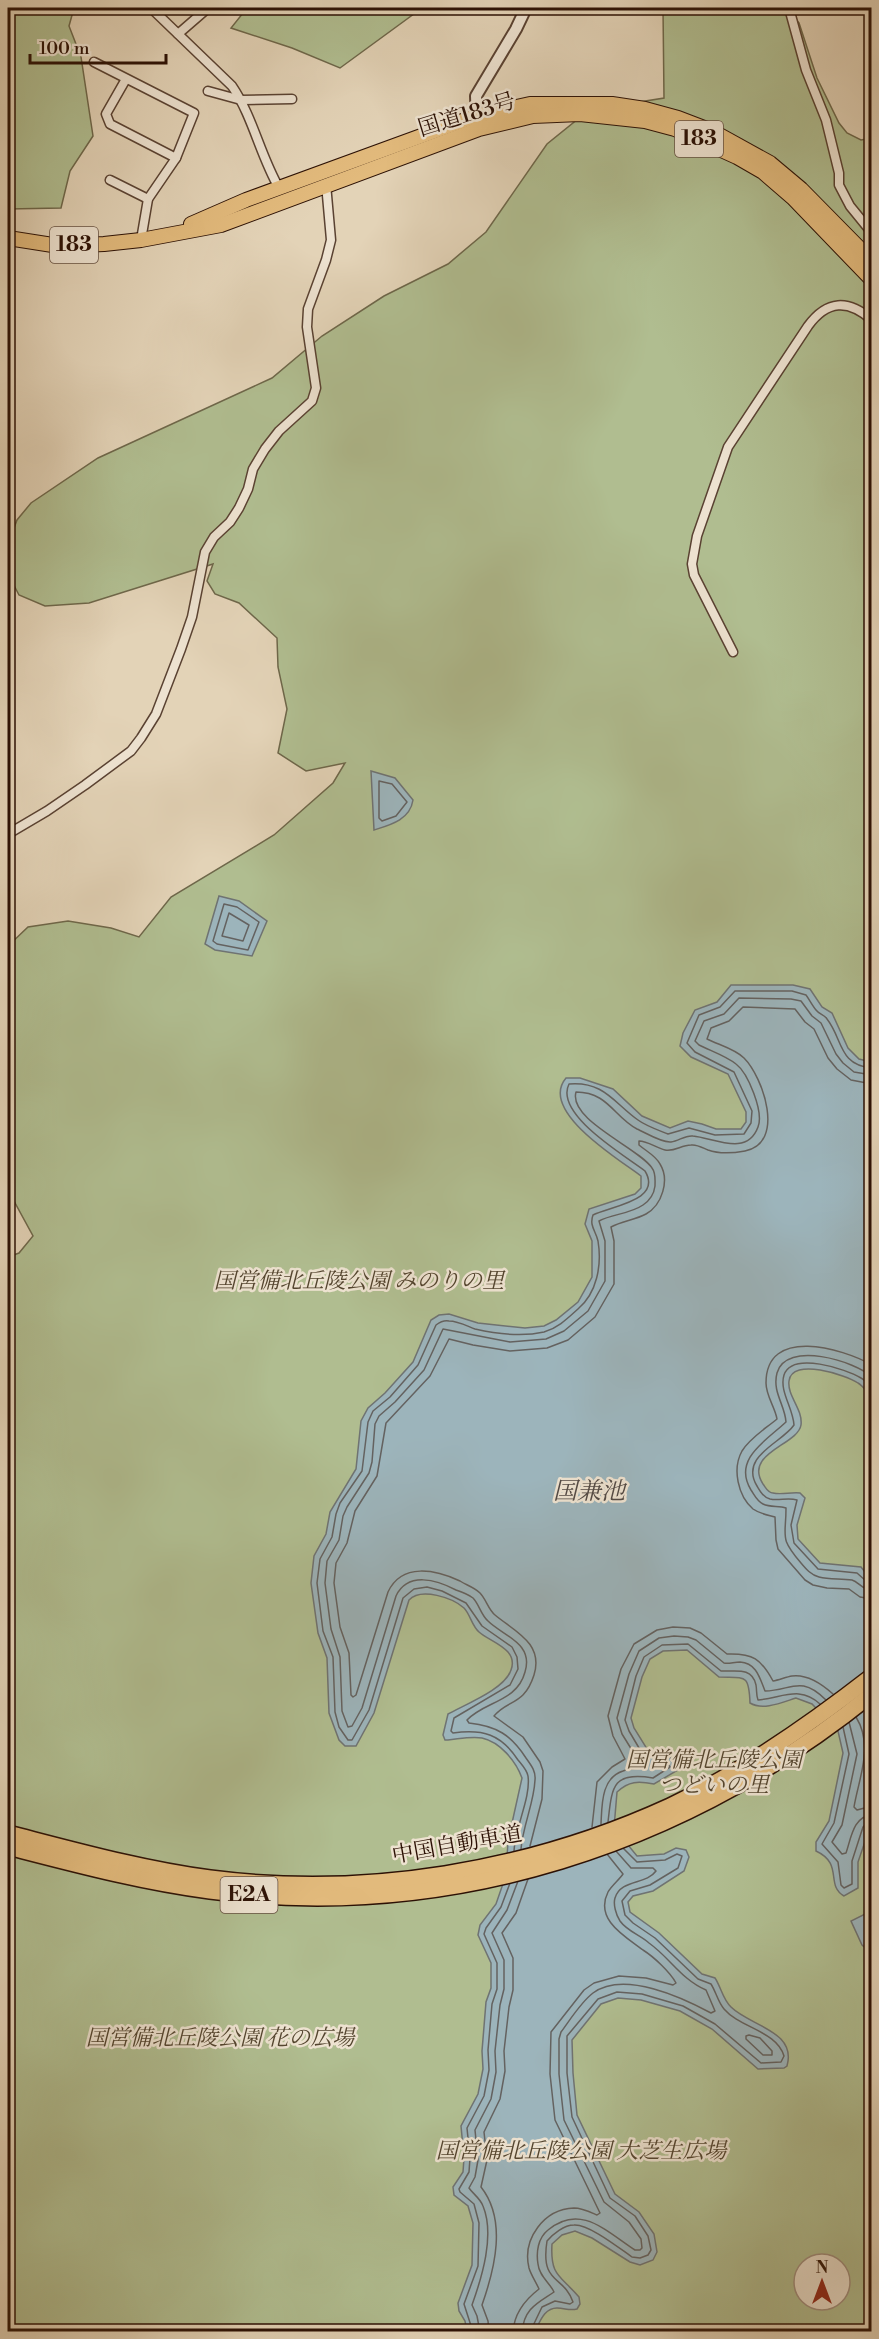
<svg xmlns="http://www.w3.org/2000/svg" width="879" height="2339" font-family="'Libre Bodoni','Noto Serif JP',serif">
<style>
.green{fill:#b0bd90;stroke:#6e674a;stroke-width:1.5;fill-rule:evenodd}
.water{fill:#9cb4bb;stroke:#6f7372;stroke-width:1.5}
.lines{fill:none;stroke-linecap:round;stroke-linejoin:round}
.shore{stroke:#646260;stroke-width:1.5}
.minor-casing{stroke:#5a4232;stroke-width:11}
.tertiary-casing{stroke:#5a4232;stroke-width:14}
.trunk-casing{stroke:#2c1105;stroke-width:16}
.motorway-casing{stroke:#2c1105;stroke-width:18}
.minor{stroke:#ede2d0;stroke-width:8}
.tertiary{stroke:#ede2d0;stroke-width:10}
.trunk{stroke:#e2ba7c;stroke-width:14}
.motorway{stroke:#e2ba7c;stroke-width:15}
.labels{text-anchor:middle;dominant-baseline:central;stroke-width:5;stroke-linejoin:round;paint-order:stroke}
.shield{fill:#ede2d0;stroke:#665042;stroke-width:1.5}
.shield-label{font-size:21px;font-weight:bold;fill:#2c1105}
.street-label{font-size:22px;fill:#2c1105;stroke:#ede2d0}
.park-label{font-size:22px;font-style:italic;fill:#54452f;stroke:#ede2d0}
.water-label{font-size:24px;font-style:italic;fill:#534a45;stroke:#ede2d0}
</style>
<rect width="100%" height="100%" fill="#e3d3b7"/>
<filter id="stains"><feTurbulence type="fractalNoise" baseFrequency=".00333" numOctaves="4"/><feColorMatrix values="0 0 0 0 .2 0 0 0 0 .09 0 0 0 0 .02 0 0 0 .5 -.17"/></filter>
<radialGradient id="worn" r=".72"><stop offset=".6" stop-color="#630" stop-opacity="0"/><stop offset="1" stop-color="#630" stop-opacity=".3"/></radialGradient>
<g class="green">
<path d="M8,8H74L69,26L81,57L93,136L70,171L61,208L8,209Z"/>
<path d="M247,8H422L340,68L292,48L231,28Z"/>
<path d="M663,8H785L799,23L817,78L839,123L847,133L861,140L872,138L871,2331H8V1257L19,1253L33,1236L8,1190V946L28,927L68,921L111,928L139,937L171,897L274,835L333,783L345,763L306,771L278,753L287,709L278,667L277,638L239,603L215,594L207,581L213,564L89,603L45,606L19,595L8,574V544L17,520L31,503L98,458L272,378L322,336L384,296L448,264L486,232L547,144L578,119L614,106L664,98ZM804,2264H840V2300H804Z"/>
</g>
<g class="water">
<path d="M371,771L395,778L413,800C410,820 390,825 374,830Z"/>
<path d="M219,896L239,901L267,921L252,956L215,950L205,944Z"/>
<path d="M731,985H793L810,989L822,1007L832,1013L848,1048L859,1059L871,1062V1396C867,1392 863,1386 858,1383C846,1375 792,1357 789,1381C787,1396 803,1409 801,1425C798,1445 743,1453 763,1484C766,1488 768,1493 773,1493C781,1495 791,1492 800,1493L805,1498L797,1525L798,1539L820,1563L861,1567L869,1577L872,1595V1821L858,1862V1888L844,1896C825,1885 844,1864 816,1851V1842L829,1821L843,1753L838,1731L812,1704L796,1698C783,1702 763,1711 750,1703C749,1673 745,1678 719,1677L687,1650L663,1651L650,1659L642,1677L631,1718L634,1728L647,1749L669,1757L683,1767L654,1784C638,1781 629,1781 617,1792L614,1828L637,1856L664,1854L676,1848L686,1850L689,1857L684,1871L653,1891L633,1896L628,1902L630,1912L659,1933L702,1974L715,1978C721,1987 723,2000 731,2007C750,2026 797,2031 787,2066L784,2068L758,2069L712,2029L680,2011L641,2000L618,1998L601,2004L572,2040L573,2073L577,2115L615,2194L639,2212L654,2234L657,2252L653,2260L640,2265L630,2262L592,2238L575,2231L562,2235L552,2244C550,2276 560,2275 579,2297L580,2304L577,2309C569,2311 565,2308 557,2308C544,2308 540,2322 535,2331H467L465,2321L459,2311L458,2303L472,2265L473,2223L468,2206L454,2195L453,2187L463,2172L464,2158L461,2126L478,2094L483,2069L482,2051L486,2002L491,1988V1963L478,1935L480,1925L496,1904L506,1875L508,1841L522,1778C516,1761 500,1742 482,1738C471,1736 459,1739 448,1740H445L443,1735L448,1714C466,1704 505,1689 511,1670C519,1649 490,1642 479,1632C472,1626 470,1614 464,1608C453,1598 421,1587 409,1600L374,1713L356,1746H345L339,1740L329,1713L327,1658L318,1633L311,1583L314,1556L326,1534L330,1512L356,1469L361,1421L368,1408L385,1393L413,1362L431,1320L439,1315L449,1314L478,1323L525,1328L544,1326L556,1320L578,1302L592,1277V1241L585,1224L589,1209L635,1194L641,1188V1176C620,1160 538,1111 566,1078H580L613,1089L642,1116L670,1128L688,1121L702,1124L716,1129H741L746,1122V1112L728,1074L691,1057L680,1046L683,1033L695,1010L717,1002Z"/>
<path d="M865,1914L871,1934V1950L869,1951L862,1945L851,1921Z"/>
</g>
<g class="lines">
<g class="shore">
<path d="M379,781L392,784L407,802L396,816L382,821L379,818Z"/>
<path d="M224,904L237,907L259,922L248,950L217,944L213,941Z"/>
<path d="M229,913L249,925L243,941L222,936Z"/>
<path d="M872,1365C842,1348 766,1326 766,1383C766,1396 775,1407 777,1419C765,1429 750,1438 742,1451C732,1469 738,1496 753,1509C760,1514 768,1515 775,1517L776,1540L778,1549L805,1580L813,1585L827,1588L849,1589L860,1597L872,1599"/>
<path d="M872,1377C855,1361 786,1340 777,1373C772,1392 785,1405 786,1422C767,1440 732,1459 751,1490C755,1496 757,1501 763,1504C771,1508 779,1505 786,1508C786,1538 779,1537 801,1563C806,1569 811,1575 819,1577C830,1580 841,1578 852,1580C859,1582 862,1590 872,1590"/>
<path d="M872,1388C868,1385 865,1380 861,1378C846,1369 792,1351 784,1375C779,1391 793,1408 794,1425C782,1443 739,1456 757,1486C760,1491 763,1497 770,1499C779,1501 788,1497 797,1500L791,1525L794,1543L818,1569L857,1573L866,1581L872,1583"/>
<path d="M856,1717C874,1746 859,1777 854,1807L857,1810L872,1806"/>
<path d="M849,1722L857,1754L842,1825L832,1842L842,1854L846,1853C851,1839 853,1816 872,1815"/>
<path d="M843,1727L849,1754L834,1823L822,1844L838,1862L841,1885L844,1888L852,1884V1861L863,1827L866,1824L872,1823"/>
<path d="M608,1822C612,1787 612,1771 653,1778L670,1767L666,1762L642,1753L629,1731L625,1720L636,1676L644,1657L662,1645L688,1644L721,1671C734,1672 752,1666 756,1685C757,1691 756,1695 758,1700C782,1698 800,1685 820,1704"/>
<path d="M601,1824C602,1805 601,1778 623,1771C631,1768 640,1769 646,1766L645,1763L635,1755L622,1734L617,1718L629,1674L639,1651L659,1638L674,1636L688,1637L696,1640L724,1663C729,1664 734,1662 740,1662C757,1663 760,1679 765,1691C791,1691 800,1674 826,1700"/>
<path d="M592,1827L597,1782L612,1767L625,1759L613,1736L608,1716L621,1669L634,1644L657,1630L673,1627L690,1628L701,1633L727,1654C753,1653 761,1659 773,1681C779,1680 786,1677 792,1676C807,1674 823,1685 833,1694"/>
<path d="M530,1846L542,1799L543,1771L540,1762L523,1737L494,1716C508,1699 524,1706 534,1675C544,1643 514,1631 495,1615C488,1609 486,1599 480,1593C474,1587 466,1585 460,1581C436,1570 402,1562 388,1592L356,1695L353,1697L351,1695L349,1653L340,1627L334,1583L336,1563L347,1543L355,1511L377,1476L386,1423L430,1376L449,1339L473,1345L510,1351L547,1348L568,1340L595,1317L614,1284V1241L611,1227C622,1221 635,1220 646,1214C662,1205 670,1180 660,1164C656,1156 646,1151 639,1145V1141C648,1141 656,1148 665,1150C675,1152 681,1145 691,1145C697,1144 703,1148 708,1150C719,1154 734,1153 745,1151C786,1143 763,1077 744,1058C735,1049 719,1045 707,1039L711,1028L729,1021L743,1007L795,1009L805,1022L814,1029L828,1058L837,1069L851,1080L872,1084"/>
<path d="M521,1849C523,1825 534,1803 535,1780C536,1771 531,1765 526,1758C511,1735 497,1726 469,1723L467,1720C485,1701 517,1702 525,1672C534,1643 503,1636 488,1621C481,1615 479,1604 473,1598C468,1594 462,1592 456,1590C437,1580 408,1571 396,1596L362,1708L352,1726L348,1727L342,1711L340,1657L331,1629L325,1583L327,1561L339,1540L343,1516L347,1507L369,1473L372,1462L375,1424L379,1416L395,1402L424,1370L443,1329L510,1342L546,1339L564,1331L588,1311L605,1281V1241L599,1221C612,1214 630,1214 643,1205C649,1201 654,1194 655,1186C655,1180 656,1173 652,1168C639,1148 568,1120 576,1092C608,1092 614,1117 637,1129C646,1133 662,1143 671,1142C679,1141 685,1135 693,1136C714,1138 747,1157 758,1127C764,1112 748,1073 736,1064C726,1056 711,1051 699,1045L695,1041L704,1021L724,1014L739,998L791,999L801,1001L812,1016L821,1023L836,1054L843,1063L854,1072L872,1075"/>
<path d="M514,1851C515,1827 531,1798 528,1776C527,1770 522,1765 518,1760C501,1734 483,1729 453,1733L451,1731L454,1718L510,1685L518,1669L517,1657L512,1647L482,1626L466,1603L442,1591L427,1587L414,1589L403,1598L369,1710L352,1740H348L339,1727L335,1712L333,1657L323,1631L317,1583L320,1559L332,1537L336,1514L340,1503L362,1471L368,1422L373,1411L390,1397L418,1365L436,1325C440,1322 444,1320 449,1321C458,1321 467,1326 475,1329C497,1334 522,1337 544,1332C558,1328 568,1318 578,1309C597,1293 602,1265 598,1241C596,1231 589,1226 593,1215C610,1206 663,1201 645,1171C624,1155 554,1114 569,1084C604,1081 614,1103 638,1120C646,1126 658,1130 668,1134L689,1128L715,1135L744,1134L751,1123L752,1111L734,1072L695,1052L687,1043L699,1015L720,1007L735,991H792L806,995C809,999 812,1005 816,1010C819,1014 825,1015 827,1019C843,1039 838,1065 872,1068"/>
<path d="M749,2035L760,2038L772,2051V2055H763L746,2039V2036Z"/>
<path d="M473,2332L464,2304L478,2266L479,2223L474,2204L460,2192L459,2189L469,2172L470,2158L467,2128L484,2096L489,2070L488,2050L492,2004L497,1989V1963L484,1934L486,1928L501,1907L510,1883"/>
<path d="M480,2332L477,2316L472,2305C482,2277 495,2235 483,2206C480,2198 473,2194 469,2188L475,2177L478,2160L475,2130L491,2099L496,2072L495,2051L500,2005L504,1989V1960L492,1933L507,1910L518,1881"/>
<path d="M489,2332L488,2321L482,2305C495,2268 507,2220 481,2187L487,2160L484,2132L500,2099L505,2071L504,2051L509,2007L513,1990V1958L502,1933L516,1913L528,1879"/>
<path d="M513,2332C514,2314 526,2299 539,2289C536,2282 531,2275 529,2268C522,2239 544,2209 574,2208C582,2208 590,2212 597,2215L600,2213L555,2120L550,2074L551,2032L584,1990L594,1983L619,1976L646,1978L673,1985L676,1983C670,1972 654,1957 643,1950C626,1937 594,1920 608,1892C612,1885 619,1880 623,1874L607,1854"/>
<path d="M522,2332C524,2308 538,2303 554,2292C550,2283 539,2276 538,2264C536,2252 538,2238 548,2230C580,2203 606,2231 635,2250H640L642,2248L641,2239L629,2222L604,2202L564,2120L559,2074V2039L561,2032C570,2020 581,2002 593,1993C624,1970 683,1998 711,2013L715,2011L706,1990C682,1980 670,1958 649,1943C640,1935 627,1931 620,1921C616,1915 613,1904 615,1898C621,1879 646,1885 656,1871L653,1868H631L616,1851"/>
<path d="M530,2332L542,2307L555,2301L570,2304L573,2302C564,2275 540,2285 547,2241C553,2234 564,2225 574,2225C589,2224 619,2248 632,2257L640,2258L648,2255L651,2250L648,2236L635,2216L610,2198L572,2117L567,2073V2036L598,1999L617,1992L642,1994L683,2006L715,2024L761,2063L781,2062L784,2056C777,2031 740,2028 724,2009C718,2002 716,1992 711,1984L698,1979L655,1938L633,1923L625,1915L622,1901L630,1891L650,1885L678,1868L682,1856L677,1854L665,1860L637,1862L623,1848"/>
</g>
<g class="minor-casing">
<g id="minor">
<path d="M151,8L232,86C253,117 260,155 279,188"/>
<path d="M789,8L806,70L826,120L839,173V185L850,206L872,233"/>
<path d="M178,34L208,8"/>
<path d="M94,62L194,113L176,158L148,199L141,240"/>
<path d="M126,79L106,114L110,124L176,158"/>
<path d="M208,91L241,100L292,99"/>
<path d="M110,180L148,199"/>
<path d="M733,652L694,575L692,564L697,536L728,447L808,326C827,300 848,299 872,320"/>
<path d="M8,834L47,811L85,785L131,751L141,738L156,714L181,649L192,617L205,552L214,537L230,522L239,508L248,489L253,469L265,449L279,431L312,401L316,388L307,327L308,309L326,260L331,240L326,184"/>
</g>
</g>
<g class="tertiary-casing">
<path id="tertiary" d="M477,123L476,96L516,29L526,8"/>
</g>
<g class="trunk-casing">
<g id="trunk">
<path d="M191,224L246,200L476,116L530,104H612L645,109L678,118L712,131L770,163L801,189L872,261"/>
<path d="M8,238L59,246L104,244L141,240L221,225L479,129L533,116L580,114L645,121L675,129L737,157L763,172L793,198L872,280"/>
</g>
</g>
<g class="motorway-casing">
<g id="motorway">
<path d="M8,1833C74,1850 142,1869 210,1878C366,1898 528,1871 670,1806C742,1772 809,1725 872,1676"/>
<path d="M8,1847C74,1864 141,1882 210,1891C451,1922 684,1846 872,1694"/>
</g>
</g>
<use href="#minor" class="minor"/>
<use href="#tertiary" class="tertiary"/>
<use href="#trunk" class="trunk"/>
<use href="#motorway" class="motorway"/>
</g>
<g class="labels">
<g class="shield">
<rect x="675" y="121" width="48" height="36" rx="4.5"/>
<rect x="50" y="227" width="48" height="36" rx="4.5"/>
<rect x="220.5" y="1877" width="57" height="36" rx="4.5"/>
</g>
<g class="shield-label">
<text x="699" y="139">183</text>
<text x="74" y="245">183</text>
<text x="249" y="1895">E2A</text>
</g>
<g class="street-label">
<text transform="translate(467 115) rotate(-17)">国道183号</text>
<text transform="translate(457 1845) rotate(-10)">中国自動車道</text>
</g>
<g class="park-label">
<text x="359" y="1281">国営備北丘陵公園 みのりの里</text>
<text x="714" y="1760">国営備北丘陵公園<tspan x="714" dy="25">つどいの里</tspan></text>
<text x="220" y="2038">国営備北丘陵公園 花の広場</text>
<text x="581" y="2151">国営備北丘陵公園 大芝生広場</text>
</g>
<g class="water-label">
<text x="589" y="1492">国兼池</text>
</g>
</g>
<rect width="879" height="2339" fill="none" stroke="#e3d3b7" stroke-width="30"/>
<rect x="9" y="9" width="861" height="2321" fill="none" stroke="#2c1105" stroke-width="3"/>
<rect x="15" y="15" width="849" height="2309" fill="none" stroke="#2c1105" stroke-width="1.5"/>
<g transform="translate(822 2282)"><circle r="28" fill="#ede2d0" stroke="#a08e7f" stroke-width="1.5"/>
<path d="M0-4.5L10 22L0 15L-10 22Z" fill="#8f2418"/>
<text y="-9" font-size="16" font-weight="bold" text-anchor="middle" fill="#2c1105">N</text>
</g>
<path d="M30 54v9h136v-9" fill="none" stroke="#2c1105" stroke-width="3"/>
<text x="39" y="54" font-size="18" fill="#2c1105" stroke="#ede2d0" stroke-width="4.5" paint-order="stroke">100 m</text>
<rect width="100%" height="100%" filter="url(#stains)"/>
<rect width="100%" height="100%" fill="url(#worn)"/>
</svg>
